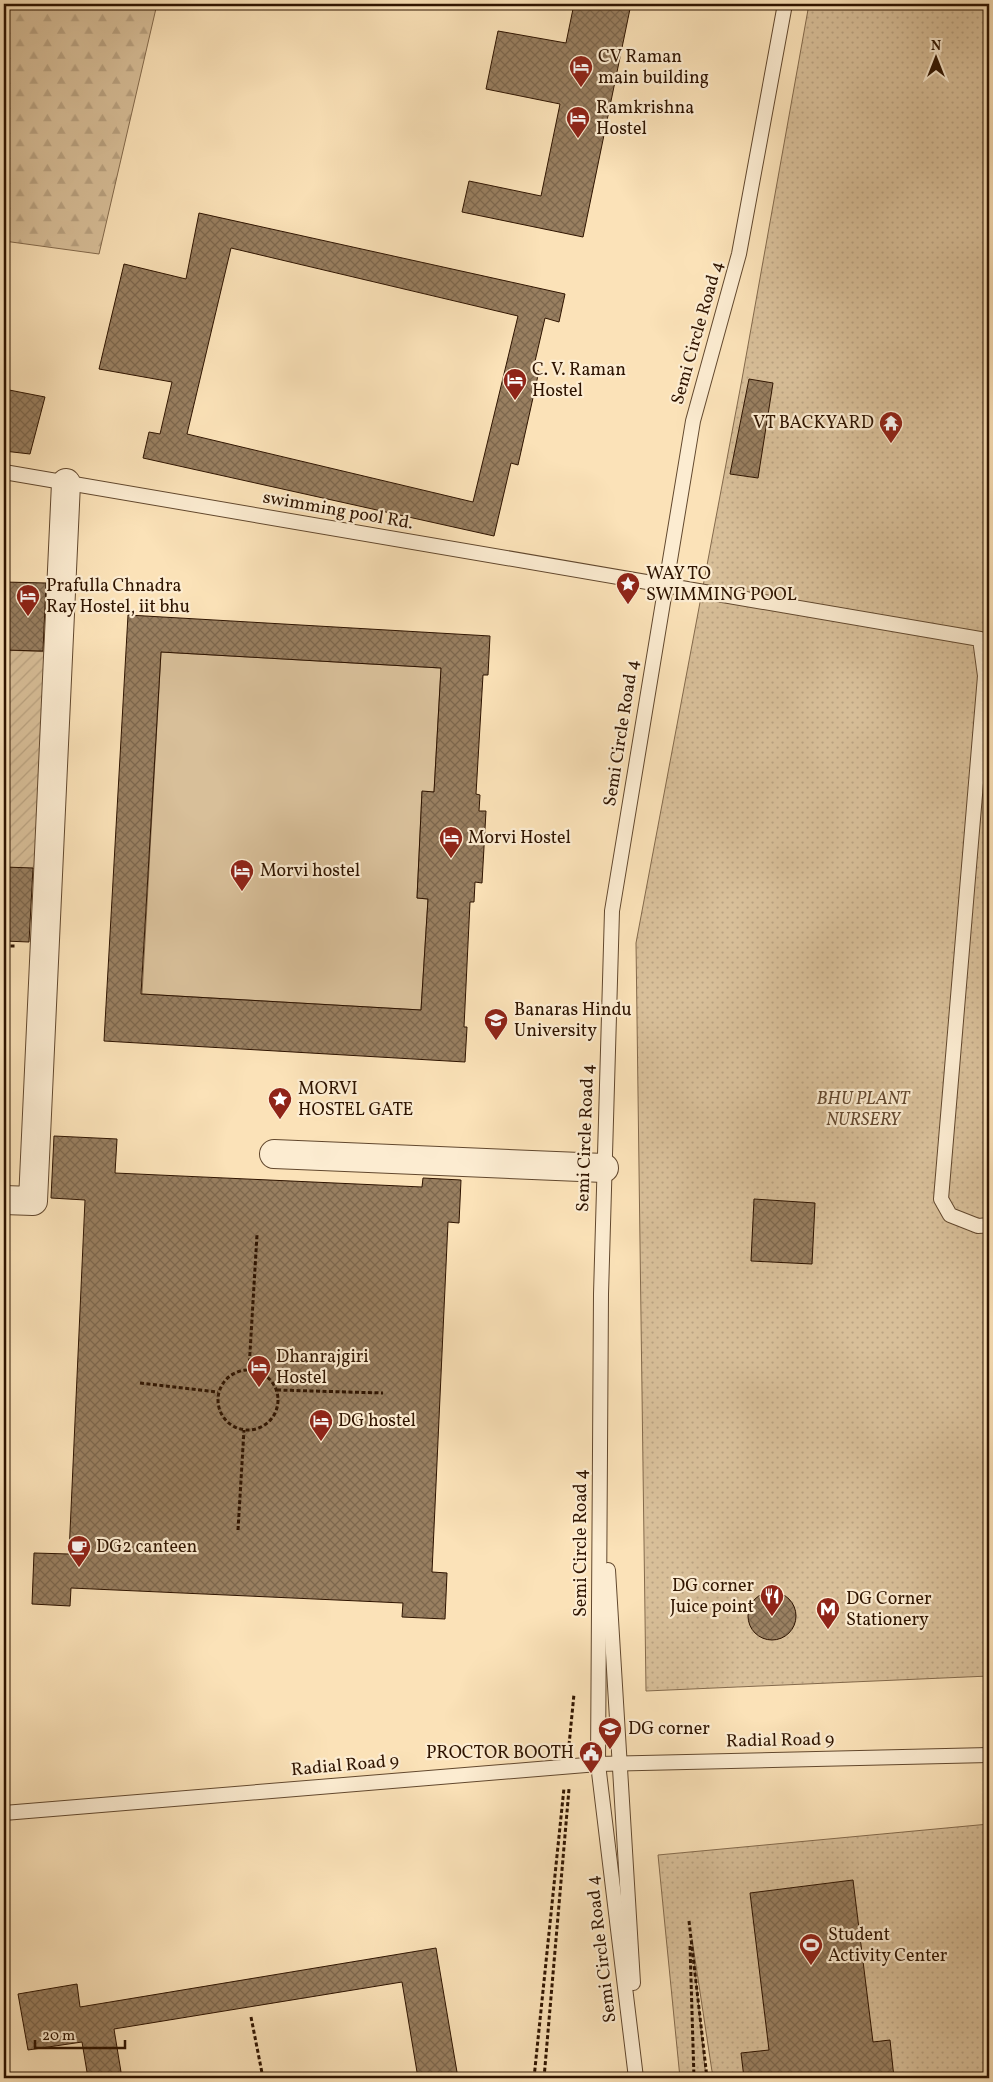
<svg xmlns="http://www.w3.org/2000/svg" width="993" height="2082" font-family="Vollkorn,serif">
<style>
.grass{fill:#d8bf99;stroke:#846a4c}
.forest{fill:url(#forest-firs);stroke:#846a4c}
.park{fill:url(#park-dots);stroke:#846a4c}
.garden{fill:url(#garden-furrows);stroke:#846a4c}
.building{fill:url(#building-cross-hatch);stroke:#2f1400;fill-rule:evenodd}
.lines{fill:none;stroke-linecap:round;stroke-linejoin:round}
.lane-casing{stroke:#62482e;stroke-width:16}
.street-casing{stroke:#62482e;stroke-width:30}
.path{stroke:#2f1400;stroke-width:3;stroke-dasharray:4 2.5;stroke-linecap:butt}
.lane{stroke:#fcecd1;stroke-width:14}
.street{stroke:#fcecd1;stroke-width:28}
.labels{text-anchor:middle;dominant-baseline:central;stroke-width:4.5;stroke-linejoin:round;paint-order:stroke}
.poi-label{font-size:18px;fill:#2f1400;stroke:#fcecd1;text-anchor:start}
.street-label{font-size:18px;fill:#2f1400;stroke:#fcecd1}
.park-label{font-size:18px;font-style:italic;fill:#62472e;stroke:#fcecd1}
</style>
<defs>
<pattern id="forest-firs" width="22" height="20" patternUnits="userSpaceOnUse" patternTransform="scale(1.25)"><rect width="22" height="20" fill="#d8bf99"/><path d="M5 1l3.5 6h-7zM16 11l3.5 6h-7z" fill="#baa382"/></pattern>
<pattern id="park-dots" width="8" height="8" patternUnits="userSpaceOnUse" patternTransform="scale(1.25)"><rect width="8" height="8" fill="#d8bf99"/><path d="M2 2h.1M6 6h.1" fill="none" stroke="#baa382" stroke-width="1.8" stroke-linecap="round"/></pattern>
<pattern id="garden-furrows" width="10" height="10" patternUnits="userSpaceOnUse" patternTransform="scale(1.25)"><rect width="10" height="10" fill="#d8bf99"/><path d="M-1 1l2-2M0 10L10 0M9 11l2-2" fill="none" stroke="#baa382"/></pattern>
<pattern id="building-cross-hatch" width="8" height="8" patternUnits="userSpaceOnUse" patternTransform="scale(1.25)"><rect width="8" height="8" fill="#997f60"/><path d="M0 0l8 8M0 8l8-8" fill="none" stroke="#7d674d"/></pattern>
</defs>
<rect width="100%" height="100%" fill="#fbe2b8"/>
<filter id="stains"><feTurbulence type="fractalNoise" baseFrequency=".004" numOctaves="4"/><feColorMatrix values="0 0 0 0 .2 0 0 0 0 .09 0 0 0 0 .02 0 0 0 .5 -.17"/></filter>
<radialGradient id="worn" r=".72"><stop offset=".6" stop-color="#630" stop-opacity="0"/><stop offset="1" stop-color="#630" stop-opacity=".3"/></radialGradient>
<path class="grass" d="M161,652L441,668L434,792H422L417,898L428,899L421,1010L142,994Z"/>
<path class="forest" d="M4,4H157L99,254L4,241Z"/>
<g class="park">
<path d="M809,4H989V1676L646,1691L636,943L742,379Z"/>
<path d="M989,1824V2078H713L692,1939L706,2078H680L658,1855Z"/>
</g>
<path class="garden" d="M4,650L51,652L41,869L4,867Z"/>
<g class="building">
<path d="M574,4H631L583,237L462,212L469,181L541,196L560,104L486,89L498,31L566,43Z"/>
<path d="M199,213L565,294L559,322L545,318L533,370L539,371L518,465L511,463L494,536L143,458L149,432L160,434L172,382L99,369L124,264L186,279ZM231,248L518,316L473,502L187,434Z"/>
<path d="M749,379L773,383L758,478L730,474Z"/>
<path d="M4,389L45,397L30,454L4,451Z"/>
<path d="M4,582L46,583L43,651L4,650Z"/>
<path d="M128,615L490,636L488,675H483L476,794L480,795L479,811H486L482,883L475,882L474,902H470L464,1027H467L465,1062L104,1041ZM161,652L441,668L434,792L422,791L417,898L428,899L421,1010L141,994Z"/>
<path d="M4,867L33,868L29,942L4,941Z"/>
<path d="M54,1136L117,1139L115,1173L422,1187L423,1178L461,1180L459,1223L448,1222L432,1572L447,1573L445,1619L402,1617L403,1603L71,1588L70,1606L32,1604L34,1553L69,1554L85,1200L51,1198Z"/>
<path d="M754,1199L815,1203L812,1264L751,1261Z"/>
<circle cx="772" cy="1616" r="24"/>
<path d="M853,1880L873,2042L890,2040L894,2078H744L741,2053L769,2050L750,1893Z"/>
<path d="M436,1948L458,2078H418L402,1982L114,2029L122,2078H88L82,2042L28,2050L18,1994L77,1984L80,2007Z"/>
</g>
<g class="lines">
<g class="lane-casing">
<g id="lane">
<path d="M4,472L980,639L985,676L941,1199L950,1215L978,1226L989,1225"/>
<path d="M608,1570L633,1983"/>
<path d="M4,1813L598,1764L989,1755"/>
<path d="M636,2078L598,1764L601,1294L612,911L693,421L739,254L785,4"/>
</g>
</g>
<g class="street-casing">
<g id="street">
<path d="M274,1154L604,1168"/>
<path d="M4,1200L33,1201L66,483"/>
</g>
</g>
<g class="path">
<path d="M4,946H17"/>
<path d="M249,1369L257,1235"/>
<circle cx="248" cy="1400" r="30"/>
<path d="M140,1383L218,1392"/>
<path d="M277,1390L383,1393"/>
<path d="M238,1530L244,1430"/>
<path d="M569,1745L574,1694"/>
<path d="M689,1921L707,2078"/>
<path d="M690,1946L694,2078"/>
<path d="M251,2017L263,2078"/>
<path d="M534,2078L564,1788"/>
<path d="M544,2078L569,1789"/>
</g>
<use href="#lane" class="lane"/>
<use href="#street" class="street"/>
</g>
<defs>
<g id="hotel-pin" transform="scale(1.25)"><path d="M0 17L-7.5 6A9.5 9.5 0 1 1 7.5 6Z" fill="#8f2418" stroke="#fcecd1"/><path d="M-6-4.5h1.5V1H6V5H4.5V3h-9V5H-6ZM-4 0a1.8 1.8 0 1 1 3.6 0ZM.5 0V-2.5h3Q6-2.5 6 0Z" fill="#fff"/></g>
<g id="temple-pin" transform="scale(1.25)"><path d="M0 17L-7.5 6A9.5 9.5 0 1 1 7.5 6Z" fill="#8f2418" stroke="#fcecd1"/><path d="M0-6L5-2H3V0L6.5 2.5H4V6H1.5V3h-3V6H-4V2.5H-6.5L-3 0V-2H-5Z" fill="#fff"/></g>
<g id="sight-pin" transform="scale(1.25)"><path d="M0 17L-7.5 6A9.5 9.5 0 1 1 7.5 6Z" fill="#8f2418" stroke="#fcecd1"/><path d="M0-6L1.8-2.2L6-1.7L2.9 1.2L3.7 5.4L0 3.3L-3.7 5.4L-2.9 1.2L-6-1.7L-1.8-2.2Z" fill="#fff"/></g>
<g id="university-pin" transform="scale(1.25)"><path d="M0 17L-7.5 6A9.5 9.5 0 1 1 7.5 6Z" fill="#8f2418" stroke="#fcecd1"/><path d="M0-5L7-2L0 1L-7-2ZM-4 1L0 2.5L4 1V4Q0 6-4 4Z" fill="#fff"/></g>
<g id="cafe-pin" transform="scale(1.25)"><path d="M0 17L-7.5 6A9.5 9.5 0 1 1 7.5 6Z" fill="#8f2418" stroke="#fcecd1"/><path d="M-5.5-4.5H6V0H3Q3 3.5 0 3.5H-2.5Q-5.5 3.5-5.5 0ZM3-3.2v2h1.7v-2ZM-6 4.5H4V6H-6Z" fill="#fff"/></g>
<g id="restaurant-pin" transform="scale(1.25)"><path d="M0 17L-7.5 6A9.5 9.5 0 1 1 7.5 6Z" fill="#8f2418" stroke="#fcecd1"/><path d="M-5-6h1v4h1v-4h1v4h1v-4h1v5L-1.5 .5V6h-2V.5L-5-1ZM5-6V6H3V1.5H1.5Q1.5-4 5-6Z" fill="#fff"/></g>
<g id="metro-pin" transform="scale(1.25)"><path d="M0 17L-7.5 6A9.5 9.5 0 1 1 7.5 6Z" fill="#8f2418" stroke="#fcecd1"/><path d="M-5.5 5V-5H-3L0 0L3-5H5.5V5H3V-.5L0 4L-3-.5V5Z" fill="#fff"/></g>
<g id="civic-pin" transform="scale(1.25)"><path d="M0 17L-7.5 6A9.5 9.5 0 1 1 7.5 6Z" fill="#8f2418" stroke="#fcecd1"/><path d="M-.6-6.5H3V-4.5H.6V-3L4-1V1h2V6H-6V1h2V-1L-.6-3ZM-1.2 2.5V6h2.4V2.5Z" fill="#fff"/></g>
<g id="stadium-pin" transform="scale(1.25)"><path d="M0 17L-7.5 6A9.5 9.5 0 1 1 7.5 6Z" fill="#8f2418" stroke="#fcecd1"/><path d="M0-5a6.5 5 0 1 0 0 10a6.5 5 0 1 0 0-10ZM-3.5-1.8h7v3.6h-7Z" fill="#fff"/></g>
</defs>
<g fill-rule="evenodd">
<use href="#hotel-pin" x="581" y="67"/>
<use href="#hotel-pin" x="578" y="118"/>
<use href="#hotel-pin" x="515" y="380"/>
<use href="#temple-pin" x="891" y="423"/>
<use href="#sight-pin" x="628" y="584"/>
<use href="#hotel-pin" x="28" y="596"/>
<use href="#hotel-pin" x="451" y="838"/>
<use href="#hotel-pin" x="242" y="871"/>
<use href="#university-pin" x="496" y="1020"/>
<use href="#sight-pin" x="280" y="1099"/>
<use href="#hotel-pin" x="259" y="1367"/>
<use href="#hotel-pin" x="321" y="1421"/>
<use href="#cafe-pin" x="79" y="1547"/>
<use href="#restaurant-pin" x="772" y="1596"/>
<use href="#metro-pin" x="828" y="1609"/>
<use href="#university-pin" x="610" y="1729"/>
<use href="#civic-pin" x="591" y="1753"/>
<use href="#stadium-pin" x="811" y="1945"/>
</g>
<g class="labels">
<g class="poi-label">
<text x="598" y="57">CV Raman<tspan x="598" dy="21">main building</tspan></text>
<text x="596" y="108">Ramkrishna<tspan x="596" dy="21">Hostel</tspan></text>
<text x="532" y="370">C. V. Raman<tspan x="532" dy="21">Hostel</tspan></text>
<text x="874" y="423" text-anchor="end">VT BACKYARD</text>
<text x="646" y="574">WAY TO<tspan x="646" dy="21">SWIMMING POOL</tspan></text>
<text x="46" y="586">Prafulla Chnadra<tspan x="46" dy="21">Ray Hostel, iit bhu</tspan></text>
<text x="468" y="838">Morvi Hostel</text>
<text x="260" y="871">Morvi hostel</text>
<text x="514" y="1010">Banaras Hindu<tspan x="514" dy="21">University</tspan></text>
<text x="298" y="1089">MORVI<tspan x="298" dy="21">HOSTEL GATE</tspan></text>
<text x="276" y="1357">Dhanrajgiri<tspan x="276" dy="21">Hostel</tspan></text>
<text x="338" y="1421">DG hostel</text>
<text x="96" y="1547">DG2 canteen</text>
<text x="754" y="1586" text-anchor="end">DG corner<tspan x="754" dy="21">Juice point</tspan></text>
<text x="846" y="1599">DG Corner<tspan x="846" dy="21">Stationery</tspan></text>
<text x="628" y="1729">DG corner</text>
<text x="574" y="1753" text-anchor="end">PROCTOR BOOTH</text>
<text x="828" y="1935">Student<tspan x="828" dy="21">Activity Center</tspan></text>
</g>
<g class="street-label">
<text transform="translate(698 333) rotate(-74)">Semi Circle Road 4</text>
<text transform="translate(338 511) rotate(10)">swimming pool Rd.</text>
<text transform="translate(622 733) rotate(-81)">Semi Circle Road 4</text>
<text transform="translate(586 1138) rotate(-88)">Semi Circle Road 4</text>
<text transform="translate(581 1543) rotate(-90)">Semi Circle Road 4</text>
<text transform="translate(780 1741) rotate(-1)">Radial Road 9</text>
<text transform="translate(345 1766) rotate(-5)">Radial Road 9</text>
<text transform="translate(602 1949) rotate(-97)">Semi Circle Road 4</text>
</g>
<g class="park-label">
<text x="863" y="1099">BHU PLANT<tspan x="863" dy="21">NURSERY</tspan></text>
</g>
</g>
<rect width="993" height="2082" fill="none" stroke="#fbe2b8" stroke-width="20"/>
<rect x="5" y="5" width="983" height="2072" fill="none" stroke="#2f1400" stroke-width="2.5"/>
<rect x="10" y="10" width="973" height="2062" fill="none" stroke="#2f1400"/>
<g transform="translate(936 58)" stroke="#fcecd1" stroke-width="4" paint-order="stroke">
<path d="M0-4L9 19L0 12L-9 19Z" fill="#2f1400"/>
<text y="-8" font-size="14" font-weight="bold" text-anchor="middle" fill="#2f1400">N</text>
</g>
<path d="M35 2040v8h90v-8" fill="none" stroke="#2f1400" stroke-width="2.5"/>
<text x="42" y="2040" font-size="15" fill="#2f1400" stroke="#fcecd1" stroke-width="4" paint-order="stroke">20 m</text>
<rect width="100%" height="100%" filter="url(#stains)"/>
<rect width="100%" height="100%" fill="url(#worn)"/>
</svg>
